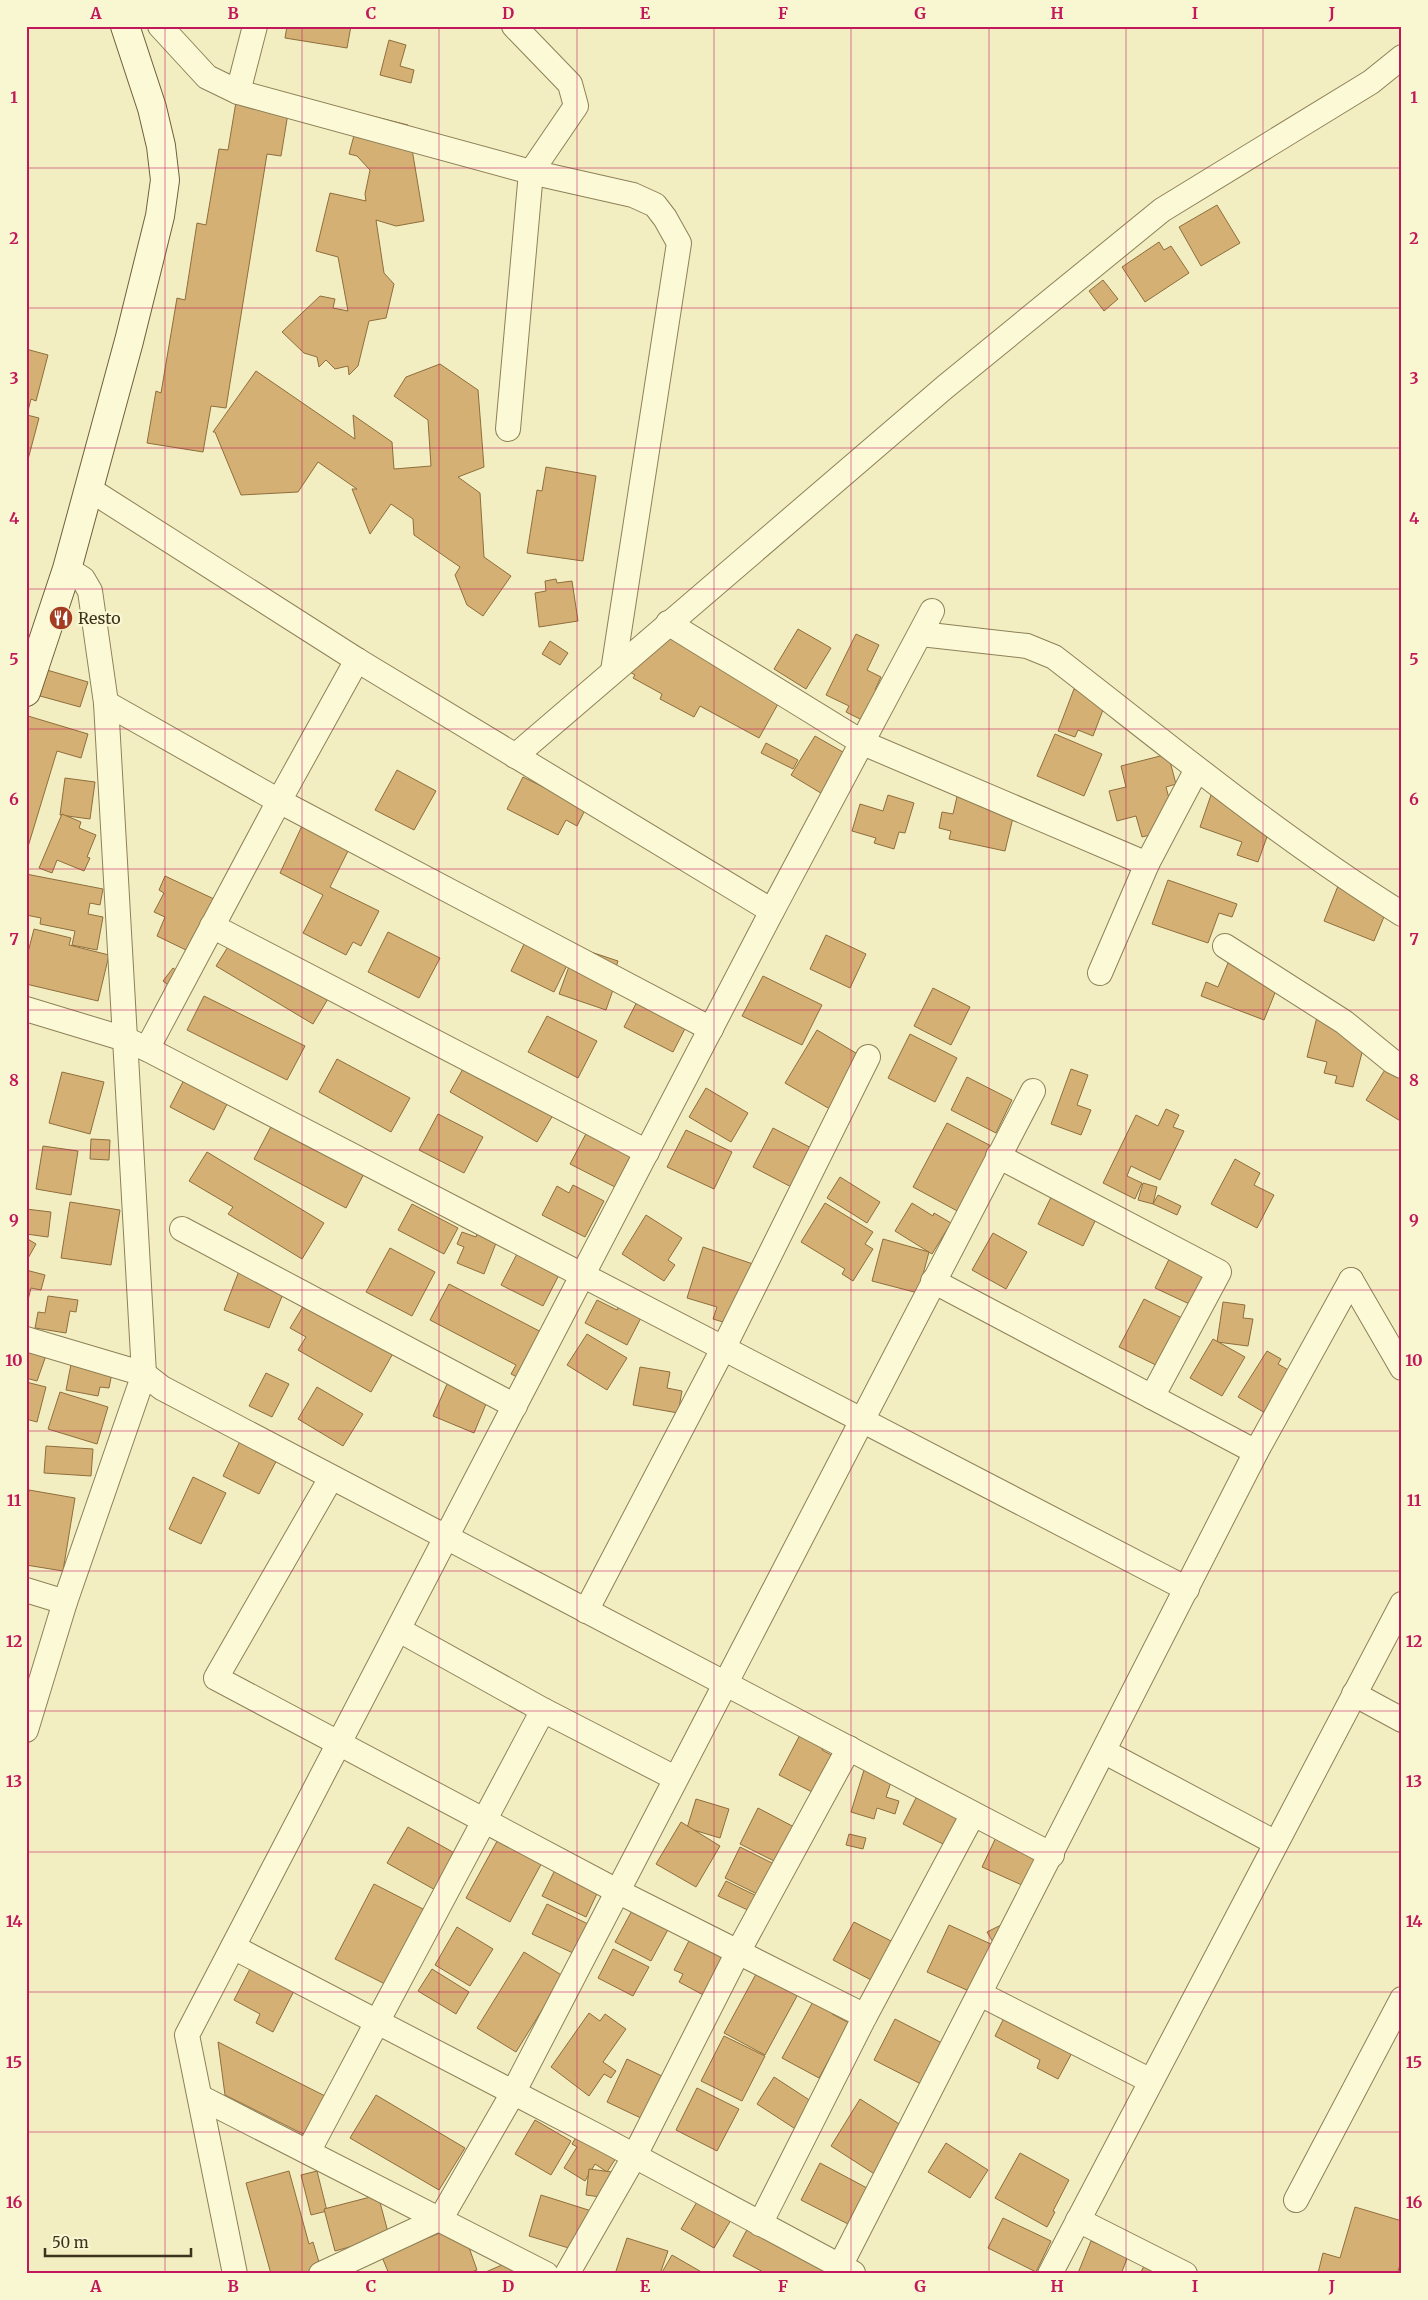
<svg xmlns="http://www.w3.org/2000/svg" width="1428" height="2300" font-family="Merriweather,serif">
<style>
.building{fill:#d4b074;stroke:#8f6e3b}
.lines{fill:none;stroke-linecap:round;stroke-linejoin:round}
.street-casing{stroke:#8e8057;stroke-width:26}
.secondary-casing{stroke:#70603a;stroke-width:30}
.street{stroke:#fcf9d6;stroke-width:24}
.secondary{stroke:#fcf9d6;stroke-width:28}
.grid{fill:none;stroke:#c2185b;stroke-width:1;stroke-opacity:0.55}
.labels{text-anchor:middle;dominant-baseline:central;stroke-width:5;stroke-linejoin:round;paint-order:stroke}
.poi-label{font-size:16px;fill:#3c331d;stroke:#f9f6d2;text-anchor:start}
.neatline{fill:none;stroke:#c2185b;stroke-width:2}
.grid-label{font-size:16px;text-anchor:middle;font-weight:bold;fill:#c2185b}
</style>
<rect width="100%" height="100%" fill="#f2eec2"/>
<g class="building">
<path d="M287,26H351L347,48L285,38Z"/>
<path d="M389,40L406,45L400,66L414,70L411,83L380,75Z"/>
<path d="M291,95L281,156L267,154L226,408L211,406L203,452L147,443L156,391L161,393L177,298L185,300L197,223L206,225L219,149L228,150L237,96Z"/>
<path d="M360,113L408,125L424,221L396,226L376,220L384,273L394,284L386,318L369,321L358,366L349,375L348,366L335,369L326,360L319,367L317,357L304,353L282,332L320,296L335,299L333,308L348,311L338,257L316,251L330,193L366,201L365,194L370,170L357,156L349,154Z"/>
<path d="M1217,205L1240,243L1201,266L1179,227Z"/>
<path d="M1159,242L1164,250L1171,246L1189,273L1145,302L1122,267Z"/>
<path d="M1103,280L1118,299L1104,311L1089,291Z"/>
<path d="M26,349L48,355L36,401L31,399L27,415L39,418L26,467Z"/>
<path d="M440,364L478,390L484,467L458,477L480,493L484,557L511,576L483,616L467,605L455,575L460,567L414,535L413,519L391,504L370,534L352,489H357L318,462L298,492L241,495L215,432H213L256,371L355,439L353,415L392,442L394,469L431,466L428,420L394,396L406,377Z"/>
<path d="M546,467L596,476L583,561L527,553L537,490L542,491Z"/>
<path d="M556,579L557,583L572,581L578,621L539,627L535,593L546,591L545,581Z"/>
<path d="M655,625L783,695L759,738L700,706L694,717L660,699L662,694L633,678L635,675L621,667L640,632L649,637Z"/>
<path d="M798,629L831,648L806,689L774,669Z"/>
<path d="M856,634L879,645L867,670L881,677L875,690L882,694L868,723L846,712L849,706L826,695Z"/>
<path d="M550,641L568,653L560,665L542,654Z"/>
<path d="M47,670L88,682L80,707L40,696Z"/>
<path d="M1074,689L1106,702L1093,736L1078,730L1075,737L1058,731Z"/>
<path d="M28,716L88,734L81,758L57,751L27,850L26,722Z"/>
<path d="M1055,734L1102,754L1084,796L1037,776Z"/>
<path d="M815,736L848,755L824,795L791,775Z"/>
<path d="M766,743L798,760L793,769L761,753Z"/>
<path d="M1168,754L1176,784L1166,787L1173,813L1165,831L1142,837L1136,816L1117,821L1109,791L1126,787L1121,766Z"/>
<path d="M397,770L436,791L414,830L375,810Z"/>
<path d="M523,777L586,808L577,826L566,820L558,835L507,809Z"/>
<path d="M65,778L95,782L90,819L60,815Z"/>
<path d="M959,788L1017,801L1005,851L949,839L951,831L939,828L942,812L953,814Z"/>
<path d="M888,795L914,803L905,833L899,832L894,849L874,843L876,838L852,831L860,804L883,811Z"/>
<path d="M1211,795L1274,817L1258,862L1237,855L1242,842L1200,827Z"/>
<path d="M308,813L355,837L330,887L379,911L361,946L353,942L346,955L303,933L323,895L280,873Z"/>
<path d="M62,814L81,822L79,828L96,835L87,857L90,858L84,871L57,860L52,873L39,868Z"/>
<path d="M26,874L103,889L100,905L90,903L88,914L103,917L97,950L72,945L75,931L40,924L41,918L26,915Z"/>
<path d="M165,876L214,899L188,951L157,936L165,917L154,912L164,893L159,890Z"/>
<path d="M1168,880L1237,904L1232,917L1219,913L1208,943L1152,924Z"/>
<path d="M1338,886L1388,907L1374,941L1324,921Z"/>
<path d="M34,929L71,938L69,945L109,955L98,1001L26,984V960Z"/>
<path d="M388,932L440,958L419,998L368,972Z"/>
<path d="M236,934L332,992L313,1024L216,966Z"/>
<path d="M826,935L866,954L850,988L810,969Z"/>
<path d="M526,940L574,951L554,992L511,971Z"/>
<path d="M576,947L618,961L610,985L614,987L606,1010L559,994Z"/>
<path d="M1228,963L1279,983L1264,1020L1201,996L1206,982L1218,987Z"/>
<path d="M173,968L182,975L172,988L163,981Z"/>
<path d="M763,976L822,1005L802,1045L742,1016Z"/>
<path d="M644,988L693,1013L673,1052L624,1027Z"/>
<path d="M933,988L970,1007L951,1045L914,1026Z"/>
<path d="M204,996L305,1046L287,1080L187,1030Z"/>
<path d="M547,1016L597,1041L578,1078L528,1052Z"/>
<path d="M1317,1017L1368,1030L1353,1087L1335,1083L1337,1076L1324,1073L1327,1062L1307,1057Z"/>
<path d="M817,1030L866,1059L835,1112L785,1083Z"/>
<path d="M910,1034L957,1058L935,1102L888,1078Z"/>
<path d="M337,1059L410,1098L391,1132L319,1092Z"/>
<path d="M468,1060L556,1110L537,1142L450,1092Z"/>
<path d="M1388,1065L1402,1073V1122L1366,1100Z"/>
<path d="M1071,1069L1088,1075L1077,1105L1091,1110L1081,1135L1051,1124Z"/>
<path d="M62,1072L104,1082L90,1134L49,1123Z"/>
<path d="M188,1072L232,1094L214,1130L170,1107Z"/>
<path d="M967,1077L1012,1100L996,1133L951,1110Z"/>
<path d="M706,1088L748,1113L731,1142L689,1117Z"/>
<path d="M1166,1109L1179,1115L1173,1127L1184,1131L1160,1180L1131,1166L1127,1176L1142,1183L1135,1199L1103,1183L1136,1115L1158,1126Z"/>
<path d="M438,1114L483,1137L464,1173L419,1150Z"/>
<path d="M275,1119L367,1168L346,1208L254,1159Z"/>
<path d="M947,1123L995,1148L961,1213L913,1187Z"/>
<path d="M589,1128L633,1151L615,1187L570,1164Z"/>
<path d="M773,1128L819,1152L799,1191L753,1167Z"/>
<path d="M686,1130L732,1152L714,1189L667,1167Z"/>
<path d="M91,1139L110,1140L109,1160L90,1159Z"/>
<path d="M43,1146L78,1151L71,1195L36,1189Z"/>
<path d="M207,1152L324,1223L302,1259L228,1214L233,1207L189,1181Z"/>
<path d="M1235,1159L1260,1173L1254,1185L1274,1195L1257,1228L1211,1204Z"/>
<path d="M840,1177L880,1202L867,1223L827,1198Z"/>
<path d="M1143,1183L1157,1187L1153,1204L1138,1200Z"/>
<path d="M573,1185L604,1201L585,1237L542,1215L557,1186L569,1193Z"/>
<path d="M1054,1191L1099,1213L1083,1246L1038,1224Z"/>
<path d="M1158,1195L1181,1206L1177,1215L1153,1204Z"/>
<path d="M70,1202L120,1210L111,1265L61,1258Z"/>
<path d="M825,1203L873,1232L865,1244L873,1249L853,1281L842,1274L845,1269L801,1242Z"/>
<path d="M912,1203L933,1216L934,1213L951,1223L932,1254L895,1231Z"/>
<path d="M412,1204L458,1228L444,1254L398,1230Z"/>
<path d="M26,1209L51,1212L48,1237L26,1234Z"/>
<path d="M646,1215L682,1238L668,1260L675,1265L664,1281L622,1254Z"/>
<path d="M478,1230L498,1238L484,1274L457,1263L464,1247L457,1244L462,1232L476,1237Z"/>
<path d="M993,1233L1027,1252L1006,1289L972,1270Z"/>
<path d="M26,1238L36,1244L27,1260H26Z"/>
<path d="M883,1239L929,1252L918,1293L872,1281Z"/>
<path d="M703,1247L753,1264L733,1325L713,1319L717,1307L687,1298Z"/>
<path d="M1175,1247L1217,1267L1198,1308L1155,1288Z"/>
<path d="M390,1248L435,1272L412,1316L366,1292Z"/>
<path d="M519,1250L561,1271L543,1306L501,1285Z"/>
<path d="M26,1270L45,1275L41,1290L31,1288L26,1308Z"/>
<path d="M239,1271L285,1289L269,1328L224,1310Z"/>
<path d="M449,1284L547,1335L523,1380L511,1374L516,1365L430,1320Z"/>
<path d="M48,1296L78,1300L76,1312L70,1311L66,1333L35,1328L38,1312L45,1313Z"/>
<path d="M1144,1299L1186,1320L1162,1368L1119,1347Z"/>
<path d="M307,1300L395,1350L371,1392L298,1350L306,1337L290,1328Z"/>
<path d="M597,1300L617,1310L622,1301L644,1312L627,1345L585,1323Z"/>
<path d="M1223,1302L1245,1305L1243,1318L1253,1319L1248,1346L1217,1342Z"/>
<path d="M587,1334L627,1358L607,1390L567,1365Z"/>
<path d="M1213,1339L1245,1357L1222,1396L1190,1378Z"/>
<path d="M26,1340L49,1347L37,1381L26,1378Z"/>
<path d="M1267,1351L1281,1359L1278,1364L1297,1375L1272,1417L1238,1397Z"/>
<path d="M72,1359L113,1368L109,1388L100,1387L98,1396L66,1390Z"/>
<path d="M640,1367L670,1372L667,1388L682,1391L678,1413L633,1405Z"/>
<path d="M266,1373L289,1384L272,1417L249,1406Z"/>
<path d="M451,1375L491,1392L474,1433L433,1416Z"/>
<path d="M26,1382L46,1387L37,1422L26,1419Z"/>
<path d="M317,1387L363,1414L343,1446L298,1419Z"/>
<path d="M60,1392L108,1407L97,1444L48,1429Z"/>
<path d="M243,1435L280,1454L259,1494L223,1476Z"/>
<path d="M46,1446L93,1449L91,1476L44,1473Z"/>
<path d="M193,1477L226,1493L201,1544L169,1529Z"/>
<path d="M29,1490L75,1498L63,1571L26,1565V1509Z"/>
<path d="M802,1731L826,1743L822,1750L837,1758L818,1795L779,1775Z"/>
<path d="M864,1770L892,1779L886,1797L899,1801L895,1814L877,1808L874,1819L851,1812Z"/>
<path d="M922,1786L964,1808L945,1845L903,1824Z"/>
<path d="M696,1799L729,1809L720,1838L687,1828Z"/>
<path d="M758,1808L796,1828L778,1863L740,1844Z"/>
<path d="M681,1822L720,1846L696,1887L656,1864Z"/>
<path d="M408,1827L458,1855L437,1891L387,1863Z"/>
<path d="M999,1831L1040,1851L1024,1886L982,1867Z"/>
<path d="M501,1834L545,1857L510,1922L466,1898Z"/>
<path d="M849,1834L866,1838L863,1849L846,1845Z"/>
<path d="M740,1847L778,1866L763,1897L725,1878Z"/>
<path d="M558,1864L601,1885L586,1917L542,1896Z"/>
<path d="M726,1881L761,1898L754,1913L718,1896Z"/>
<path d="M374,1884L425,1910L387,1985L335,1959Z"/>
<path d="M547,1904L588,1924L573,1953L532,1934Z"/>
<path d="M635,1905L671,1924L651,1961L615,1942Z"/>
<path d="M854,1922L895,1943L875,1982L833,1960Z"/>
<path d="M949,1925L993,1945L971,1992L927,1972Z"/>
<path d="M1001,1925L1007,1937L994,1944L987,1932Z"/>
<path d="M457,1927L493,1949L470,1986L435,1965Z"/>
<path d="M693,1933L732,1953L709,1998L679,1982L683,1974L674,1970Z"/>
<path d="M613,1949L649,1967L633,1996L598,1978Z"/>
<path d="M524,1952L563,1976L516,2052L477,2028Z"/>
<path d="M253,1963L297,1985L273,2032L256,2023L260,2014L234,2000Z"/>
<path d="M762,1963L803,1985L765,2055L724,2033Z"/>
<path d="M432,1969L469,1992L456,2014L418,1991Z"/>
<path d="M815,1998L835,2009L832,2014L849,2023L819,2078L782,2058Z"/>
<path d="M589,2013L600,2021L605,2014L626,2029L603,2062L616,2071L611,2078L604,2074L589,2096L551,2067Z"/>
<path d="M1005,2016L1073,2051L1058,2079L1037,2068L1040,2060L995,2036Z"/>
<path d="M895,2019L942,2043L921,2084L874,2060Z"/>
<path d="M724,2036L765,2056L742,2101L701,2081Z"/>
<path d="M218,2042L331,2099L313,2139L225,2095Z"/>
<path d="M627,2059L666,2078L645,2120L607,2102Z"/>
<path d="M774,2077L814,2103L797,2130L757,2104Z"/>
<path d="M697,2088L739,2109L717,2151L676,2130Z"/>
<path d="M376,2095L465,2148L439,2190L350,2138Z"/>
<path d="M860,2099L901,2125L887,2146L892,2150L876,2175L831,2146Z"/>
<path d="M535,2120L571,2141L551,2175L515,2154Z"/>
<path d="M580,2131L618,2155L607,2172L595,2164L585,2181L564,2168L577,2147L572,2144Z"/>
<path d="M946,2143L988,2170L970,2198L928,2172Z"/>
<path d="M1020,2153L1069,2180L1053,2211L1055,2212L1047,2227L995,2198Z"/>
<path d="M820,2163L867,2188L848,2224L801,2200Z"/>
<path d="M589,2169L612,2172L608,2198L586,2195Z"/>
<path d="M289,2171L309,2244L313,2242L321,2269L303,2274H271L246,2183Z"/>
<path d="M317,2171L327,2211L311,2215L301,2175Z"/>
<path d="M378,2195L389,2236L335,2251L324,2209Z"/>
<path d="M541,2195L601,2214L572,2249L529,2236Z"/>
<path d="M701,2195L734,2215L714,2248L681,2229Z"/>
<path d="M1355,2207L1402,2221V2259L1397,2274L1318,2273L1323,2253L1340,2258Z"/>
<path d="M1003,2218L1051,2241L1036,2272L988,2248Z"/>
<path d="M751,2222L828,2261L821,2274H767L733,2256Z"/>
<path d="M454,2227L466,2239L477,2270L466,2274H389L382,2257Z"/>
<path d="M627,2238L668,2251L660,2274H615Z"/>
<path d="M1091,2241L1128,2256L1121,2274L1078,2273Z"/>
<path d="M672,2255L705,2274H661Z"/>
<path d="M523,2256L531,2274H481Z"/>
<path d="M1148,2258L1180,2274H1140Z"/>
</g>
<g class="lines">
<g class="street-casing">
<g id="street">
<path d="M160,26L207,77L238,92L531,172L633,195L655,205L665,218L679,243L613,671"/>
<path d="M238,92L255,26"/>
<path d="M508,429L531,172L576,106L570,84L514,26"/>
<path d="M89,489L357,660L772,911L187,2035L235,2274"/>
<path d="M668,623L863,743L1147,864"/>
<path d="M921,634L1027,646L1054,657C1168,745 1280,838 1402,914"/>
<path d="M106,703L279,801L711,1029"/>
<path d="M515,756L945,387L1162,210L1371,82L1402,57"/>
<path d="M772,911L932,611"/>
<path d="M212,926L647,1152"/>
<path d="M1225,946L1344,1022L1392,1061L1402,1066"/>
<path d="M1100,973L1147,864L1197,769"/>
<path d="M26,1009L125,1039L147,1049C494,1229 842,1407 1187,1589"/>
<path d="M147,1049L279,801L357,660"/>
<path d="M998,1156L1219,1272L1152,1397"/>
<path d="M182,1229L515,1406"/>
<path d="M1351,1280L1402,1368"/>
<path d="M933,1281L1256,1452"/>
<path d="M26,1339L144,1374L162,1388C458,1546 756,1699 1052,1855"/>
<path d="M331,1478L216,1678L617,1891L865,2016"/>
<path d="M26,1590L65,1602"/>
<path d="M586,1611L724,1347L868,1057"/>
<path d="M399,1630L543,1710L675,1778"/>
<path d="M1354,1694L1402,1720"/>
<path d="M26,1730L65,1602L144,1374L106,703L90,591L83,579L67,569"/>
<path d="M1105,1752L1276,1843"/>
<path d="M233,1947L601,2138L853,2273"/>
<path d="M980,1994L1151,2081"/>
<path d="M200,2097L546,2274"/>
<path d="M308,2152L543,1710"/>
<path d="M1296,2200L1402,1999"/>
<path d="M1078,2220L1185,2274"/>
<path d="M760,2224L865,2016L973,1814"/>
<path d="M321,2274L441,2218L513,2093L1033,1091"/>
<path d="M567,2274L634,2157L738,1952L849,1748"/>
<path d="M836,2274L1256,1452L1351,1280"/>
<path d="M1050,2274L1402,1604"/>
</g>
</g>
<g class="secondary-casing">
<path id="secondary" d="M26,692L67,569L129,341L160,216L165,180L161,146L152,108L125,26"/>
</g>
<use href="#street" class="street"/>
<use href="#secondary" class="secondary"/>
</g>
<path class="grid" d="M165,26V2274M302,26V2274M439,26V2274M577,26V2274M714,26V2274M851,26V2274M989,26V2274M1126,26V2274M1263,26V2274M26,168H1402M26,308H1402M26,448H1402M26,589H1402M26,729H1402M26,869H1402M26,1010H1402M26,1150H1402M26,1290H1402M26,1431H1402M26,1571H1402M26,1711H1402M26,1852H1402M26,1992H1402M26,2132H1402"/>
<defs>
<g id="restaurant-disc" transform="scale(1.25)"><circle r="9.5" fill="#a33c21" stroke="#f9f6d2"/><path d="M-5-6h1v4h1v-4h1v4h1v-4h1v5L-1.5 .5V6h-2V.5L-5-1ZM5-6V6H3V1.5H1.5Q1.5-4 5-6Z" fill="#fff"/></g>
</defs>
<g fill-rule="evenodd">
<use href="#restaurant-disc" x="61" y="618"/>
</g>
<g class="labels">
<g class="poi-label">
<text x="78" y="618">Resto</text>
</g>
</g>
<rect width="1428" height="2300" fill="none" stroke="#f9f6d2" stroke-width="55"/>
<path d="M45 2248v8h146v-8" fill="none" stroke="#3c331d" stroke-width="2.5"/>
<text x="52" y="2248" font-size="15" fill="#3c331d" stroke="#f9f6d2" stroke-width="4" paint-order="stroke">50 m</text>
<rect x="28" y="28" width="1372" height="2244" class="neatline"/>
<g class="grid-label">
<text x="96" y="19">A</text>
<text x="233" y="19">B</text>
<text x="371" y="19">C</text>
<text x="508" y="19">D</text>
<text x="645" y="19">E</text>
<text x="783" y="19">F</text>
<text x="920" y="19">G</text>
<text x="1057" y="19">H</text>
<text x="1195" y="19">I</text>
<text x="1332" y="19">J</text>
<text x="14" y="103">1</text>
<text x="1414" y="103">1</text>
<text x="14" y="244">2</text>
<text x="1414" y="244">2</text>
<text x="14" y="384">3</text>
<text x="1414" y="384">3</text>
<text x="14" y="524">4</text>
<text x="1414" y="524">4</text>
<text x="14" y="665">5</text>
<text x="1414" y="665">5</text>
<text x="14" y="805">6</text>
<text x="1414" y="805">6</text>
<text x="14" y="945">7</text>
<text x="1414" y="945">7</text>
<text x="14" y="1086">8</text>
<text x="1414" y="1086">8</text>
<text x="14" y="1226">9</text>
<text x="1414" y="1226">9</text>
<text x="14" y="1366">10</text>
<text x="1414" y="1366">10</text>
<text x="14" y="1506">11</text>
<text x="1414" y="1506">11</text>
<text x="14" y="1647">12</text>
<text x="1414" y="1647">12</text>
<text x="14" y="1787">13</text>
<text x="1414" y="1787">13</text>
<text x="14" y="1927">14</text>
<text x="1414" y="1927">14</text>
<text x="14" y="2068">15</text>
<text x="1414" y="2068">15</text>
<text x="14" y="2208">16</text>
<text x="1414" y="2208">16</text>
<text x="96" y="2292">A</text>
<text x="233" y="2292">B</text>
<text x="371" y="2292">C</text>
<text x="508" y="2292">D</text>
<text x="645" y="2292">E</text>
<text x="783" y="2292">F</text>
<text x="920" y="2292">G</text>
<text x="1057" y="2292">H</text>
<text x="1195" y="2292">I</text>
<text x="1332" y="2292">J</text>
</g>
</svg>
